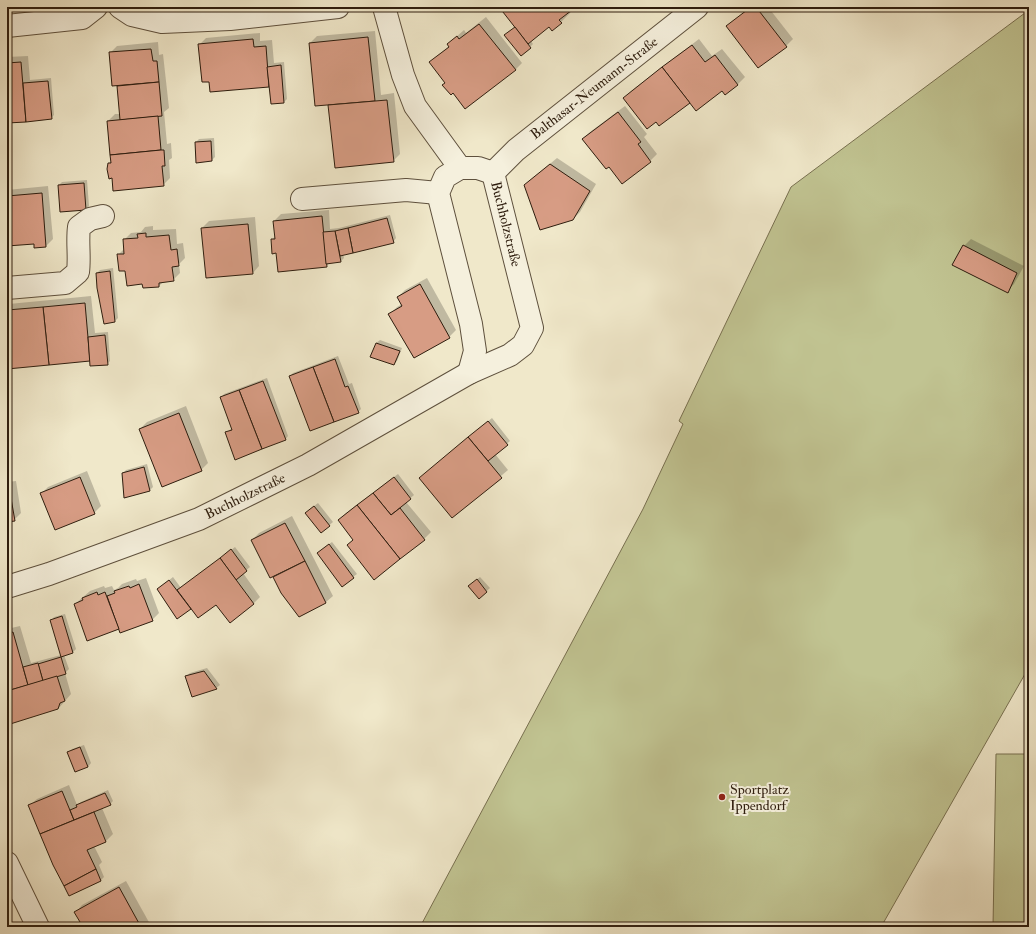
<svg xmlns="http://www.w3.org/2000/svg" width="1036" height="934" font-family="'IM FELL Double Pica',serif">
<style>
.green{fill:#c1c492;stroke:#787050}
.shadow{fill:#0003}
.building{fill:#d79c84;stroke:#2e1d0e}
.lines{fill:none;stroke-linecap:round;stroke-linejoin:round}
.street-casing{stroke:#5e503d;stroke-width:24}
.street{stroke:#f5f0dd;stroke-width:22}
.poi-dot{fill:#8f2418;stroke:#f5f0dd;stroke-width:1.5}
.labels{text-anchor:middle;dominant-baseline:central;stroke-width:4;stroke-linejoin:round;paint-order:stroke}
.street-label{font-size:14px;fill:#2e1d0e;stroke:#f5f0dd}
.poi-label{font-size:14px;fill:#2e1d0e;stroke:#f5f0dd;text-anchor:start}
</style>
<rect width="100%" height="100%" fill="#f0e8ca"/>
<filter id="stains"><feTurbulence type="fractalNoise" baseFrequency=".005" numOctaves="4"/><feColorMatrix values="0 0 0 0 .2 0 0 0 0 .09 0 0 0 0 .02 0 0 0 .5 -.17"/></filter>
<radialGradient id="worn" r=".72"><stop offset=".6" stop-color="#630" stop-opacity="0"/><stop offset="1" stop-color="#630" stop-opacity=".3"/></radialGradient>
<g class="green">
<path d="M1029,10V667L881,927H420L643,509L683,424L679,421L791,187Z"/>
<path d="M996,754H1029V927H993Z"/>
</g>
<g class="shadow">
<path d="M500,7H574L570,10L571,12L561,22L550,26L531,41L533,44L530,47Z"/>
<path d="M750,7H768L793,39L786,46L727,26Z"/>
<path d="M486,17L522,63L515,70L446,83L430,62L449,46L455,38L464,30L466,33Z"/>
<path d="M375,31L381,95L394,93L400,154L393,161L335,167L329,104L310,43L317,36Z"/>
<path d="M260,33V41L272,40L274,63L284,62L287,99L284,102L270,84L268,86L210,81L199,45L206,38Z"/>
<path d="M699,39L712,56L722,49L745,77L738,84L725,93L722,90L690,101L656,120L624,98L631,91Z"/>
<path d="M158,42L159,55L163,54L169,108L164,112L167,144L171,143L172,158L169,160L170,178L163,185L113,177L109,163L112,161L108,121L115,114H120L117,85L110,53L117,46Z"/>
<path d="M28,56L30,80L51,78L54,115L51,118L8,122L7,115V57Z"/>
<path d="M625,106L647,134L644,137L657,154L650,161L609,166L583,139L590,132Z"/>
<path d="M214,138L215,157L212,160L196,142L199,139Z"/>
<path d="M557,158L596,184L580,212L572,220L525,185Z"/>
<path d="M87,180L89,206L86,210L59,185L62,182Z"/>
<path d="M48,186L53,239L46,246L35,247L34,243L7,245V190Z"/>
<path d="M329,210L330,229L339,228L390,215L396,238L393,242L343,254L344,258L341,261L330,262L326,266L277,252L272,240L275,236L274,221L281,214Z"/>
<path d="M255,217L259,266L253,273L202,228L209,221Z"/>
<path d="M153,226V230L176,229L177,244L183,243L185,258L179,264L180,273L173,280L164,281L159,286L143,283L126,270L118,255L124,249V240L131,233L141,232L145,227Z"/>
<path d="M971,239L1024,266L1014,284L1007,291L964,246Z"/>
<path d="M113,268L118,318L115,321L97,273L100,270Z"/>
<path d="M427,278L456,330L449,337L390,314L397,307L402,304L398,297L405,290Z"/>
<path d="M91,296L95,333L108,332L110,361L107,364L91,360L9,368L10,371L7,374V306L9,304Z"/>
<path d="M380,340L402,348L397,361L394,364L376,343Z"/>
<path d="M338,356L349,384L352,383L361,409L358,412L290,376L293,373Z"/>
<path d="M267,378L288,436L285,440L226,433L232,428L221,398L224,394Z"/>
<path d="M186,406L208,463L201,470L140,429L147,422Z"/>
<path d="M492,418L510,441L495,454L508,470L452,517L420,478Z"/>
<path d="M147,464L153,487L150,490L125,497L123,473L126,470Z"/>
<path d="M87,471L101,506L94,513L42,493L48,487Z"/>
<path d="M398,474L414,495L406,502L431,532L424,539L348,545L354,539L339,520L346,513Z"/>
<path d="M16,481L21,513L14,520L7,521V482Z"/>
<path d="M318,503L333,522L321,532L309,510Z"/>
<path d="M292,516L333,596L326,602L300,616L282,592L274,575L252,540L259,533Z"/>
<path d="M332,542L357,574L342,585L321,550Z"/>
<path d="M235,547L250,567L243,573L260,597L254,603H216L191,607L178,618L158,589L173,577L181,588Z"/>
<path d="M480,577L490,588L479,598L472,583Z"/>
<path d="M146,578L159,613L152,620L120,627L75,604L90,591L104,586L105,588L112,586L114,590L118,588L122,584L136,579L137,581Z"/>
<path d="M65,614L76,649L73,652L64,655L69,669L65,673L71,694L58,709L7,724V629L20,626L31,663L61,655L51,621L54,617Z"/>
<path d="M207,668L220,685L216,688L186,676L190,673Z"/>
<path d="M84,745L91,763L88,767L69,753L72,749Z"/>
<path d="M69,785L77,805L81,802L108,790L113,801L110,804L102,808L113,834L106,841L94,846L102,862L99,865L104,877L101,880L70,895L54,864L30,805L37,799Z"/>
<path d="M126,881L150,924L147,927H84L76,912L82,905Z"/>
<path d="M1009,925H1026V927H1008Z"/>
</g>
<g class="building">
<path d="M499,7H576L559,20L562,23L552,31L549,27L528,44Z"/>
<path d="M751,7H756L787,47L758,68L726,26Z"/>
<path d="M479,24L516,70L465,109L453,93L451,95L442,85L445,83L429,62L449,47L447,44L457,36L459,39Z"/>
<path d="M515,27L531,48L521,56L504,35Z"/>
<path d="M368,37L375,101L315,106L309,43Z"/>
<path d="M253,39L254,47L266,46L269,87L210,92L209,82H202L198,44Z"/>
<path d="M692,45L705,62L715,55L738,85L725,95L722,91L696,111L662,67Z"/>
<path d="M151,49L153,61H157L159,82L112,86L109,52Z"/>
<path d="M21,62L26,122L7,123V63Z"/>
<path d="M281,65L284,103L271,104L267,67Z"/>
<path d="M662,67L690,103L659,126L656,122L647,129L623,98Z"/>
<path d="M48,81L52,119L26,122L23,83Z"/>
<path d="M159,82L162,116L120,120L117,86Z"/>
<path d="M387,100L394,162L335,168L328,105Z"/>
<path d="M618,112L641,142L638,144L651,162L622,184L609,167L606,169L582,139Z"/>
<path d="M158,116L161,150L110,155L107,121Z"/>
<path d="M211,141L212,161L196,163L195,142Z"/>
<path d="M161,150H164L165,166H162L164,186L113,191L112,178L109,179L107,169L108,163H111L110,155Z"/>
<path d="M550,164L590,191L573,220L540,230L524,185Z"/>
<path d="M84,183L86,210L60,212L58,185Z"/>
<path d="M42,193L46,247L34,248V244L7,246V196Z"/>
<path d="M322,216L327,267L278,272L276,253L272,254L271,239H275L273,221Z"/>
<path d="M387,218L394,243L353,253L348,228Z"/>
<path d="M248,224L253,274L206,278L201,228Z"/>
<path d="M348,228L353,253L340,256L335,231Z"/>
<path d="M335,231L341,262L326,264L323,232Z"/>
<path d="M146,233V237L169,235L171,250L177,249L179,266L172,267L174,281L159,283V287L143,288L142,284L127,286L125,271H119L117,254H124L123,239L138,238L137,234Z"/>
<path d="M963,245L1017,273L1008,293L952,265Z"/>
<path d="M110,271L115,322L104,324L97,288L96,273Z"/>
<path d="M420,284L450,338L414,358L388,314L402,306L397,297Z"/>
<path d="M85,303L90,361L49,365L43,307Z"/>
<path d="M43,307L49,365L7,369V310Z"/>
<path d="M105,335L108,365L90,366L88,337Z"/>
<path d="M376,343L400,351L394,365L370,357Z"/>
<path d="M335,359L345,387L348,386L359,413L334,422L313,367Z"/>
<path d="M313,367L334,422L310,431L289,376Z"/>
<path d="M263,381L286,440L262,449L239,390Z"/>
<path d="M239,390L262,449L235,460L225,432L232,430L220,397Z"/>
<path d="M179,413L202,471L162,487L139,429Z"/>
<path d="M488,421L508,445L488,461L468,437Z"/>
<path d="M468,437L502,478L452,518L419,478Z"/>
<path d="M144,467L150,491L124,498L122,473Z"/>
<path d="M80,477L95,514L55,530L40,493Z"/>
<path d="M394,477L411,499L391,515L373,493Z"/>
<path d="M7,487H9L15,521L7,522Z"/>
<path d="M373,493L391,515L400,508L425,540L400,559L357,505Z"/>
<path d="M357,505L400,559L374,580L347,545L353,540L338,520Z"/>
<path d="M314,506L330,526L321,533L305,513Z"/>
<path d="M285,523L305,561L270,578L251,540Z"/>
<path d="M329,544L354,578L342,587L317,553Z"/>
<path d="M231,549L247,571L236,580L220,558Z"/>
<path d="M220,558L254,604L230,623L216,605L198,618L177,590Z"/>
<path d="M305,561L326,603L299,617L281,593L273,577Z"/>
<path d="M477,579L487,592L479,599L468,586Z"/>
<path d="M169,580L191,609L177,619L157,589Z"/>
<path d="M139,584L153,621L120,633L107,596L115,593L114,591L129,586L130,588Z"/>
<path d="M97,592L98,595L105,592L119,629L87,641L74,604L83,600L82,598Z"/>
<path d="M62,616L73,653L61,657L50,620Z"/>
<path d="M13,632L28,685L7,691V634Z"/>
<path d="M61,657L66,674L43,681L38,664Z"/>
<path d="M38,663L43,681L28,685L23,667Z"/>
<path d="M204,671L217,689L192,697L185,676Z"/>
<path d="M57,676L65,701L60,703L58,709L7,725V691Z"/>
<path d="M80,747L88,767L75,772L67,752Z"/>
<path d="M62,791L74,820L40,834L28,805Z"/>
<path d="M105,793L111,805L74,820L70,810L77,807L76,805Z"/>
<path d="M94,812L106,842L87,850L96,869L64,886L53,865L40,834Z"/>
<path d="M96,869L101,881L69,896L64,886Z"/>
<path d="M119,887L141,927H83L74,912Z"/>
</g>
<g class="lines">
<g class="street-casing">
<g id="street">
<path d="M120,7L132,15L162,22L230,19L338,7"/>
<path d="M384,7L403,75L415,106L460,168"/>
<path d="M7,26L82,18L96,7"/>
<path d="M493,173L516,150L697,7"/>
<path d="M302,199L406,190L438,193"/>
<path d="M7,288L65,283L78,272C80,257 77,242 79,227L90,219L103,216"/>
<path d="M469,373L475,351L471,324L438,193L445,177L460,168H478L493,173"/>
<path d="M7,587L49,574L199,519L308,465L469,373L510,355L523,345L532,328L493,173"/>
<path d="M7,863L38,927"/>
</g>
</g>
<use href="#street" class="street"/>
</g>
<circle class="poi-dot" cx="722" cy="797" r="4"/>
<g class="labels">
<g class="street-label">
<text transform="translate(594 88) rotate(-38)">Balthasar-Neumann-Straße</text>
<text transform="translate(506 224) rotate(76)">Buchholzstraße</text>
<text transform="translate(245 496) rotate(-26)">Buchholzstraße</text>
</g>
<g class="poi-label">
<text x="730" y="789">Sportplatz<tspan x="730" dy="16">Ippendorf</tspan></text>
</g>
</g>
<rect width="1036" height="934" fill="none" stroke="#f0e8ca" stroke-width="24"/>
<rect x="8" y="8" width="1020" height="918" fill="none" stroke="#2e1d0e" stroke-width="2"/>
<rect x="12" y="12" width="1012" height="910" fill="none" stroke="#2e1d0e"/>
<rect width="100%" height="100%" filter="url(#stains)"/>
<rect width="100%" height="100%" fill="url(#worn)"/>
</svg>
